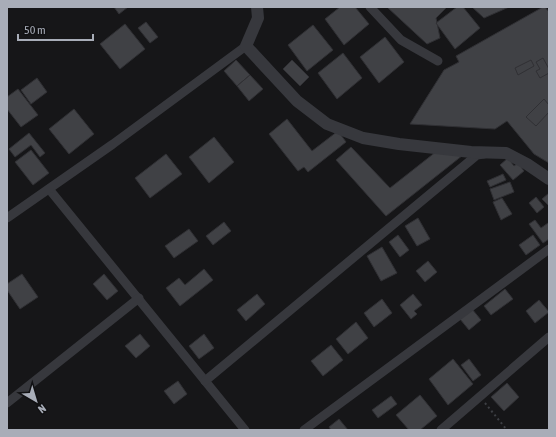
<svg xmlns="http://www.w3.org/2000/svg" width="556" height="437" font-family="'Asap Condensed',sans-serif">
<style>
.building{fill:#404145;stroke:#303034}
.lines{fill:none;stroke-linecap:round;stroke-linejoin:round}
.path{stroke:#3d3f44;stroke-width:2;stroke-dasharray:2 3;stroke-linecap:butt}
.minor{stroke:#37383d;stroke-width:9}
.tertiary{stroke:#37383d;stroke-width:12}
</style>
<rect width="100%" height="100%" fill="#161618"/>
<g class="building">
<path d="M114,7H128L119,14Z"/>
<path d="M340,7H355L369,24L344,45L325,19Z"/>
<path d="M387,7H447L436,18L440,38L427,44Z"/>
<path d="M457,7H463L480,28L455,49L436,23Z"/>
<path d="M472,7H509L484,18Z"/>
<path d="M543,7H545L549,12V163L534,154L507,121L495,129L410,124L444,70L459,62L456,56Z"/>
<path d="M146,22L158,37L150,43L138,28Z"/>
<path d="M125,24L145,49L120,69L100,44Z"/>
<path d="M313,25L333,50L307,71L288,45Z"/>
<path d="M385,37L404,62L379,83L360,57Z"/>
<path d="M343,53L362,78L337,99L318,73Z"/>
<path d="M543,58L549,69V73L540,78L536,71L540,69L536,62Z"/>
<path d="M236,60L250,75L237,86L224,71Z"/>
<path d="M292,60L309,77L300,86L283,69Z"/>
<path d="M531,60L534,66L518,75L515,68Z"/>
<path d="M250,75L263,89L249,101L237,86Z"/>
<path d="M37,78L47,92L31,104L21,90Z"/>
<path d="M18,89L38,115L21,127L7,109V97Z"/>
<path d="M544,99L549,105V112L536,126L526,117Z"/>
<path d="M74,109L94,134L69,154L49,129Z"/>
<path d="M287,119L312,151L338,131L346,142L308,172L304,167L298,171L269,134Z"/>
<path d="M29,133L45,153L40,157L31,145L15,157L9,149Z"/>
<path d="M214,137L234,162L209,183L189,157Z"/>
<path d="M351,147L390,188L437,151L463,155L386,216L336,160Z"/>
<path d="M31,150L49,173L33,185L15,162Z"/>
<path d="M166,154L182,174L150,198L135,178Z"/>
<path d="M508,158L514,166L518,163L524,171L513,180L500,165Z"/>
<path d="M503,174L506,180L490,187L487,181Z"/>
<path d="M510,182L514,192L494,200L490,189Z"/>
<path d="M549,193V206L542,199Z"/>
<path d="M536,197L544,207L537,213L529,203Z"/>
<path d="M502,198L512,214L501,220L493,202Z"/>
<path d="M418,218L430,239L417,246L405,226Z"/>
<path d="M535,220L541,228L548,223L549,224V239L543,243L529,224Z"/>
<path d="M224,222L231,231L213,245L206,236Z"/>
<path d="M189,229L198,241L174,258L165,246Z"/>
<path d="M398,235L409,250L400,257L389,242Z"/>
<path d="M533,235L540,245L526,255L519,245Z"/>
<path d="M382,247L397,273L381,281L367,256Z"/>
<path d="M428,261L437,272L425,282L416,271Z"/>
<path d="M204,269L213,280L180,306L166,288L179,278L185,285Z"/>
<path d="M22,274L38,297L20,309L7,290V284Z"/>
<path d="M104,274L118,291L107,300L93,284Z"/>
<path d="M505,289L513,299L491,315L484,306Z"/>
<path d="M257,294L265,304L246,321L237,310Z"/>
<path d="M413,294L422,305L414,311L417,314L411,319L400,305Z"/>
<path d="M382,299L392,313L374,327L364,313Z"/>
<path d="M539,300L549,312L535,323L526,311Z"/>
<path d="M472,309L481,320L469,330L460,319Z"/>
<path d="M356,322L368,338L348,354L336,339Z"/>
<path d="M140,334L150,346L136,358L125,346Z"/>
<path d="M204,334L214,348L199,359L189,346Z"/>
<path d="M331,345L343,360L323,376L311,361Z"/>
<path d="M453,359L473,384L448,405L429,379Z"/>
<path d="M469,359L481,375L473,381L461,365Z"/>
<path d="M178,381L187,394L174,404L164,391Z"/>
<path d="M507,383L519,397L504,411L491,397Z"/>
<path d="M420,395L437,416L420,430H409L396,415Z"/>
<path d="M391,396L397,404L378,418L372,410Z"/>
<path d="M339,419L348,430H331L329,427Z"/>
</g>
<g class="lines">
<path class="path" d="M485,403L507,430"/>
<g class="minor">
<path d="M370,7L401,40L438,61"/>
<path d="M49,189L245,430"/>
<path d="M7,218L113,144L246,46"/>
<path d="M205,381L477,155L484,154"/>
<path d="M7,403L139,298"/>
<path d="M304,430L549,249"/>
<path d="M441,430L549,337"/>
</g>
<path class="tertiary" d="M257,7L258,18L246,46L297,101L327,124L363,138L399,144L471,152L506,153L527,164L549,179"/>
</g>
<rect width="556" height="437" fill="none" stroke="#a8adb8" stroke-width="16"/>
<g transform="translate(36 401) rotate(142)" stroke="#111113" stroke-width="3" paint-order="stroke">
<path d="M0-3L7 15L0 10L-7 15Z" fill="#a8adb8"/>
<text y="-6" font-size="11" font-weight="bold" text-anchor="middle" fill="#a8adb8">N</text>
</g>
<path d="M18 34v6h75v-6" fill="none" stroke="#a8adb8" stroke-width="2"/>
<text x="24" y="34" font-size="12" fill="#a8adb8" stroke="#111113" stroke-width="3" paint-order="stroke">50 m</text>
</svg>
